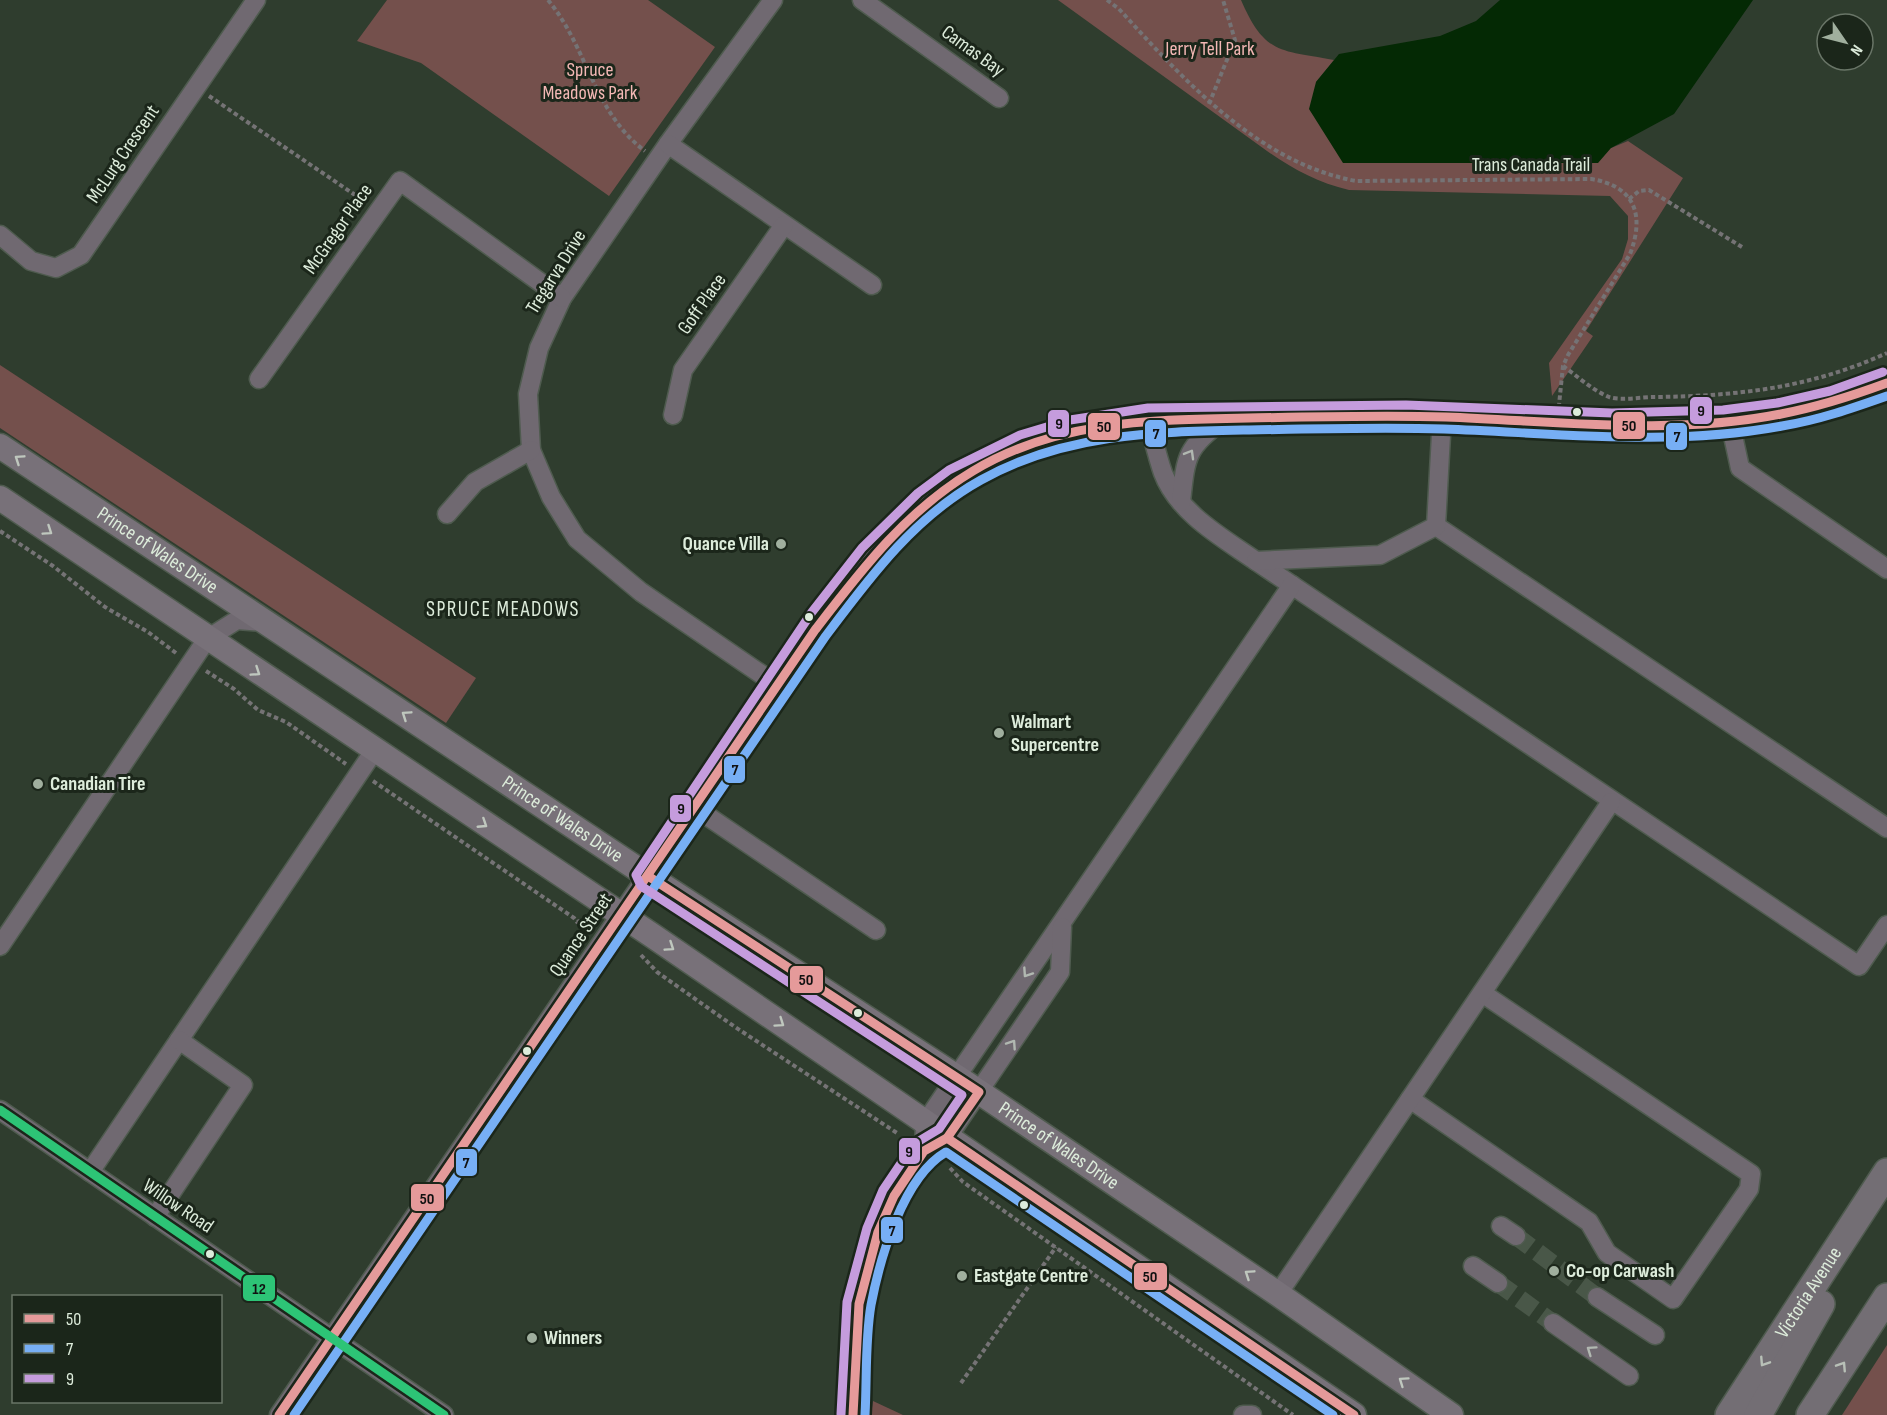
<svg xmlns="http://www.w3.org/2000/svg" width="1887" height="1415" font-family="'Sofia Sans Condensed',sans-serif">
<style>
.green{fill:#74504c}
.water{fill:#042904}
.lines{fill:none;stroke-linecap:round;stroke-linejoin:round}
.minor-tunnel{stroke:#495748;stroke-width:18;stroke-dasharray:18 9;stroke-linecap:butt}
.minor-casing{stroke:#4f5b4f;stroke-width:21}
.major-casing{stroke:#4f5b4f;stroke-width:27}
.highway-casing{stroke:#4f5b4f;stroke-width:30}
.path{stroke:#757375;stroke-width:4;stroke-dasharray:4.5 3;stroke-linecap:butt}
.minor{stroke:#706971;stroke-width:18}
.major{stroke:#787179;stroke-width:24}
.highway{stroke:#736e74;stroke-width:27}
.bus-1-casing{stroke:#1b261a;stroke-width:14}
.bus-2-casing{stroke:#1b261a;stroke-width:14}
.bus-3-casing{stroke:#1b261a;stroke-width:14}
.bus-4-casing{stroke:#1b261a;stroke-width:14}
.bus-1{stroke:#e59a9a;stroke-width:9}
.bus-2{stroke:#77aff5;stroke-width:9}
.bus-3{stroke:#c59cdd;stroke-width:9}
.bus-4{stroke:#2dc476;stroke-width:9}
.oneway{stroke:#b1b8b1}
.oneway2{stroke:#bfc7be}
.oneway3{stroke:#b8c0b7}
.bus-dot{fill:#ddecdb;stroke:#1b261a;stroke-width:2}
.poi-dot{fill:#a0af9e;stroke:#1b261a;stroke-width:2}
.labels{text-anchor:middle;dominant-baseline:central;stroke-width:6;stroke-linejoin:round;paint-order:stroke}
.park-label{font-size:20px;fill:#f4b8b5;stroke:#1b261a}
.street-label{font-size:20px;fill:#ddecdb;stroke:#1b261a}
.poi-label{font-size:20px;font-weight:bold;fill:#ddecdb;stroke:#1b261a;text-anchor:start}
.neighbourhood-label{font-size:21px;letter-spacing:1.5px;fill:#ddecdb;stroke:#1b261a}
.line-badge{stroke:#1b261a;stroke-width:2}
.pale-badge-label{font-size:16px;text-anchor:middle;font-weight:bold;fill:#111}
</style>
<rect width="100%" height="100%" fill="#2f3d2e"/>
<g class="green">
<path d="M387,0H648L715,47L609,196L421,63L357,41Z"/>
<path d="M1058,0H1241C1265,55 1280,50 1334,60L1316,82L1611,148L1628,141L1683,178L1586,331L1593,336L1552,396L1549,363L1622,259L1628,239V216L1610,196L1349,190C1318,183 1293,169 1267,151Z"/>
<path d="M0,365L476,678L446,723L0,428Z"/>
<path d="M1887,1345V1415H1842Z"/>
<path d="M873,1401L903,1415H871Z"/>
</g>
<path class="water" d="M1500,0H1753L1674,114L1611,148L1598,163H1343L1309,109L1316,82L1339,54L1440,36L1476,21Z"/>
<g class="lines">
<g class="minor-tunnel">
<path d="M1516,1236L1597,1297"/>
<path d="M1498,1283L1553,1323"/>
</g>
<g class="minor-casing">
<g id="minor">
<path d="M773,0L668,144L562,298L539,348L528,394L531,450L551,497L577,539L641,592L777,685"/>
<path d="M862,0L999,98"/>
<path d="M668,144L872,285"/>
<path d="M0,235L31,261L56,268L81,255L256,0"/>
<path d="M259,379L400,181L562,298"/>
<path d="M673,415L683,370L784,225"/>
<path d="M1148,420C1153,437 1157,456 1163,473C1178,513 1223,538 1256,561L1859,966L1887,925"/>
<path d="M1730,422L1740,468L1887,569"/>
<path d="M1181,502C1186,454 1186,449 1224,419"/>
<path d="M447,514L475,482L531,450"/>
<path d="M1436,526L1887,828"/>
<path d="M1256,561L1380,555L1436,526L1442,417"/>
<path d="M694,807L876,930"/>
<path d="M0,946L207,639L237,620L265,622"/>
<path d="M1410,1099L1589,1222L1607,1253L1673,1299L1749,1189L1751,1174L1482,993"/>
<path d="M0,1110L444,1415"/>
<path d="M924,1151L925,1123L1292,585"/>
<path d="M90,1172L374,751"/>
<path d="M155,1217L243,1085L179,1040"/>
<path d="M1501,1226L1516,1236"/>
<path d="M1473,1266L1498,1283"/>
<path d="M1278,1294L1611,802"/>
<path d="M1597,1297L1655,1335"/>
<path d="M1553,1323L1629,1376"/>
<path d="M279,1415L815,630C839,599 861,565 889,537C960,462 1046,428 1148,420C1246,419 1345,415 1443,417C1592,422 1747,444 1887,383"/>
<path d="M853,1415L859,1304L878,1232L894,1196L924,1151L947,1138L1060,972L1062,927"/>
<path d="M1243,1415H1252"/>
</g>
</g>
<g class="major-casing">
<g id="major">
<path id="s1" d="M0,446L648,876L957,1077L1278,1294L1451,1415"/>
<path d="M0,498L653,936L1354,1415"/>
</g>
</g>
<g class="highway-casing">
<g id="highway">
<path id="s2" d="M1729,1415L1887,1172"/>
<path d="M1758,1415L1821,1304"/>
<path d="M1810,1415L1887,1297"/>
</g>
</g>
<g class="path">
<path d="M548,0C588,48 593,112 645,151"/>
<path d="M1107,0L1119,9C1183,79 1258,163 1356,181L1591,179C1635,186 1645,215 1630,254L1568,355L1563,366L1559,405"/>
<path d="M209,96L364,201"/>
<path d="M1209,104L1235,40L1223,0"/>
<path d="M1629,199L1639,191L1649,190L1742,247"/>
<path d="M1563,366C1577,376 1592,390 1609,397C1621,401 1641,397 1655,397C1738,396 1810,388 1887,353"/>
<path d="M0,531L53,566L105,607L148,632L176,653"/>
<path d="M206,671L234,689L258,710L286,722L346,764"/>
<path d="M373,781L574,918L577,922L580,921"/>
<path d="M641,955L657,972L735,1027L897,1133"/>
<path d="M950,1168L963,1182L1293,1415"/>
<path d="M961,1383L1056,1247"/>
</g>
<use href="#minor" class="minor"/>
<use href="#major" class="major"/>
<use href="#highway" class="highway"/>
<g class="bus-1-casing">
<g id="bus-1">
<path d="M648,876L979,1092L947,1138L924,1151L894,1196L878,1232L859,1304L853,1415"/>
<path d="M947,1138L1354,1415"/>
<path d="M279,1415L815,630C862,569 906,511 973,471C1057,420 1153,420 1248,418C1314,417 1380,415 1446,417C1556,421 1672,436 1781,414C1818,407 1852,396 1887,383"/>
</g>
</g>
<g class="bus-2-casing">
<g id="bus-2">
<path d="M294,1415L825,637C870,577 914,517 981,480C1065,433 1156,432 1249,430C1314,429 1379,427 1444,429C1556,433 1671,447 1782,426C1819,420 1853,408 1887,396"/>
<path d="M865,1415C867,1379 865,1340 871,1305C880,1258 903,1177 946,1152L1333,1415"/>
</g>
</g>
<g class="bus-3-casing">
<path id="bus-3" d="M841,1414L847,1302L867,1228L883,1190L914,1144L939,1129L962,1095L641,886L636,875L812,612L862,548L918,493L949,470L1020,435L1070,420L1148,408L1406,405L1612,413L1723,410L1777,403L1830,391L1883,372"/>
</g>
<g class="bus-4-casing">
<path id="bus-4" d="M0,1110L444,1415"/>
</g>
<use href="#bus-1" class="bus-1"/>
<use href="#bus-2" class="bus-2"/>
<use href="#bus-3" class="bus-3"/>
<use href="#bus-4" class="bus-4"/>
</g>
<defs><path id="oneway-chevron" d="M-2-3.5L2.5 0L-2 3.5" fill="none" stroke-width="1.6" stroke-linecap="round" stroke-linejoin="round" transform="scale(1.5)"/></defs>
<g class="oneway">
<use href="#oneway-chevron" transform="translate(1190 454) rotate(-60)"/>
<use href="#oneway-chevron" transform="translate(1027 973) rotate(124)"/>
<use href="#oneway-chevron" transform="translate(1012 1044) rotate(-56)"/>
<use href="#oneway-chevron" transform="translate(1591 1350) rotate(-145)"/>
</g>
<g class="oneway2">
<use href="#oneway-chevron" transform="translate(19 459) rotate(-146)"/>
<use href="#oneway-chevron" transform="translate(48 531) rotate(34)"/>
<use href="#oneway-chevron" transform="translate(256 672) rotate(34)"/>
<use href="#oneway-chevron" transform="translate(406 715) rotate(-146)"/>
<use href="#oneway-chevron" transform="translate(483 824) rotate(33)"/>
<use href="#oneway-chevron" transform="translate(670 947) rotate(34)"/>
<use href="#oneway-chevron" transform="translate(780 1023) rotate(35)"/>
<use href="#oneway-chevron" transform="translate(1249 1274) rotate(-146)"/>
<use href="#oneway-chevron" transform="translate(1403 1381) rotate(-145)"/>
</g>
<g class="oneway3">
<use href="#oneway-chevron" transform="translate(1764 1362) rotate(123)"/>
<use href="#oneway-chevron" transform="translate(1842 1366) rotate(-57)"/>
</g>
<g class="bus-dot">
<circle cx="1577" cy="412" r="5"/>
<circle cx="809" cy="617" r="5"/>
<circle cx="858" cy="1013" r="5"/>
<circle cx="527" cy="1051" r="5"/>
<circle cx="1024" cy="1205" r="5"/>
<circle cx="210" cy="1254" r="5"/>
</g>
<g class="poi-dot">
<circle cx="781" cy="544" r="6"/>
<circle cx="999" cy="733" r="6"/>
<circle cx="38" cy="784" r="6"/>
<circle cx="1554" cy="1271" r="6"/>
<circle cx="962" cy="1276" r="6"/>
<circle cx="532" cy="1338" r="6"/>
</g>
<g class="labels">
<g class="park-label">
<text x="1210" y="49">Jerry Tell Park</text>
<text x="590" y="70">Spruce<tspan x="590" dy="23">Meadows Park</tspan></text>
</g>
<g class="street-label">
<text transform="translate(973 51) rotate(36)">Camas Bay</text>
<text transform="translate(123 154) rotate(-56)">McLurg Crescent</text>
<text x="1531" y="165">Trans Canada Trail</text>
<text transform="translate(338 229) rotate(-55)">McGregor Place</text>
<text transform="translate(556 272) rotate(-58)">Tregarva Drive</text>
<text transform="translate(702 304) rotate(-55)">Goff Place</text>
<text stroke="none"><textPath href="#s1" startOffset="189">Prince of Wales Drive</textPath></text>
<text stroke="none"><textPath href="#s1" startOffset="675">Prince of Wales Drive</textPath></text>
<text transform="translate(581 935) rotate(-56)">Quance Street</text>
<text stroke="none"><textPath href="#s1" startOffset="1269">Prince of Wales Drive</textPath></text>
<text transform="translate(178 1206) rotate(34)">Willow Road</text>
<text stroke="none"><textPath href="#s2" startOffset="146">Victoria Avenue</textPath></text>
</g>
<g class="poi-label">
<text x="769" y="544" text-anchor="end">Quance Villa</text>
<text x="1011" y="722">Walmart<tspan x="1011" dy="23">Supercentre</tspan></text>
<text x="50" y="784">Canadian Tire</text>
<text x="1566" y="1271">Co-op Carwash</text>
<text x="974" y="1276">Eastgate Centre</text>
<text x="544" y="1338">Winners</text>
</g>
<g class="neighbourhood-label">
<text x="503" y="609">SPRUCE MEADOWS</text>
</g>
</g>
<g class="line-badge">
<rect x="1689" y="396" width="24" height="29" rx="6" fill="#c59cdd"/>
<rect x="1047" y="409" width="23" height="29" rx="6" fill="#c59cdd"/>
<rect x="1612" y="411" width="34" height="29" rx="6" fill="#e59a9a"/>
<rect x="1087" y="412" width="34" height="29" rx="6" fill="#e59a9a"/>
<rect x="1144" y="419" width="23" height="29" rx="6" fill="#77aff5"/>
<rect x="1665" y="422" width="23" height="29" rx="6" fill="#77aff5"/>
<rect x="723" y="755" width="23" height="29" rx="6" fill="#77aff5"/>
<rect x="669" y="794" width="23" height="29" rx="6" fill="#c59cdd"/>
<rect x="789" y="965" width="35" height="29" rx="6" fill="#e59a9a"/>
<rect x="898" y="1137" width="23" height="28" rx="6" fill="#c59cdd"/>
<rect x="455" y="1148" width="23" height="29" rx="6" fill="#77aff5"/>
<rect x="410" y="1183" width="35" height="29" rx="6" fill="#e59a9a"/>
<rect x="880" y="1216" width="24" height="28" rx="6" fill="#77aff5"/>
<rect x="1133" y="1262" width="35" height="29" rx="6" fill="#e59a9a"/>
<rect x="242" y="1274" width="34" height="28" rx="6" fill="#2dc476"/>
</g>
<g class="pale-badge-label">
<text x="1701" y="416">9</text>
<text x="1059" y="429">9</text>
<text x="1629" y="431">50</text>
<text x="1104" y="432">50</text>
<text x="1156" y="439">7</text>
<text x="1677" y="442">7</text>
<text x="735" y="775">7</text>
<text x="681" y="814">9</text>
<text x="806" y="985">50</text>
<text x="909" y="1157">9</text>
<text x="466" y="1168">7</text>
<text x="427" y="1204">50</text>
<text x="892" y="1236">7</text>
<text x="1150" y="1282">50</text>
<text x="259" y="1294">12</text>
</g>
<rect x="12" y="1295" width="210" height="108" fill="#1b261a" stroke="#697567" stroke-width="1.5"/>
<rect x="24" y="1314" width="30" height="9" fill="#e59a9a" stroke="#697567" stroke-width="1.5"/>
<text x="66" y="1325" font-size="18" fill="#ddecdb">50</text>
<rect x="24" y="1344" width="30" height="9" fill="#77aff5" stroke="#697567" stroke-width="1.5"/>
<text x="66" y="1355" font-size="18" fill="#ddecdb">7</text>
<rect x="24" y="1374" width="30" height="9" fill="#c59cdd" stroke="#697567" stroke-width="1.5"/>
<text x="66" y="1385" font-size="18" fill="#ddecdb">9</text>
<g transform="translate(1845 42) rotate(125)"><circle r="28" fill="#1b261a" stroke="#697567" stroke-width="1.5"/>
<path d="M0-4.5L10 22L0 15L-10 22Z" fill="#a0af9e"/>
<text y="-9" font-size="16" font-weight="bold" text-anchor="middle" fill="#ddecdb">N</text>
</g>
</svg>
